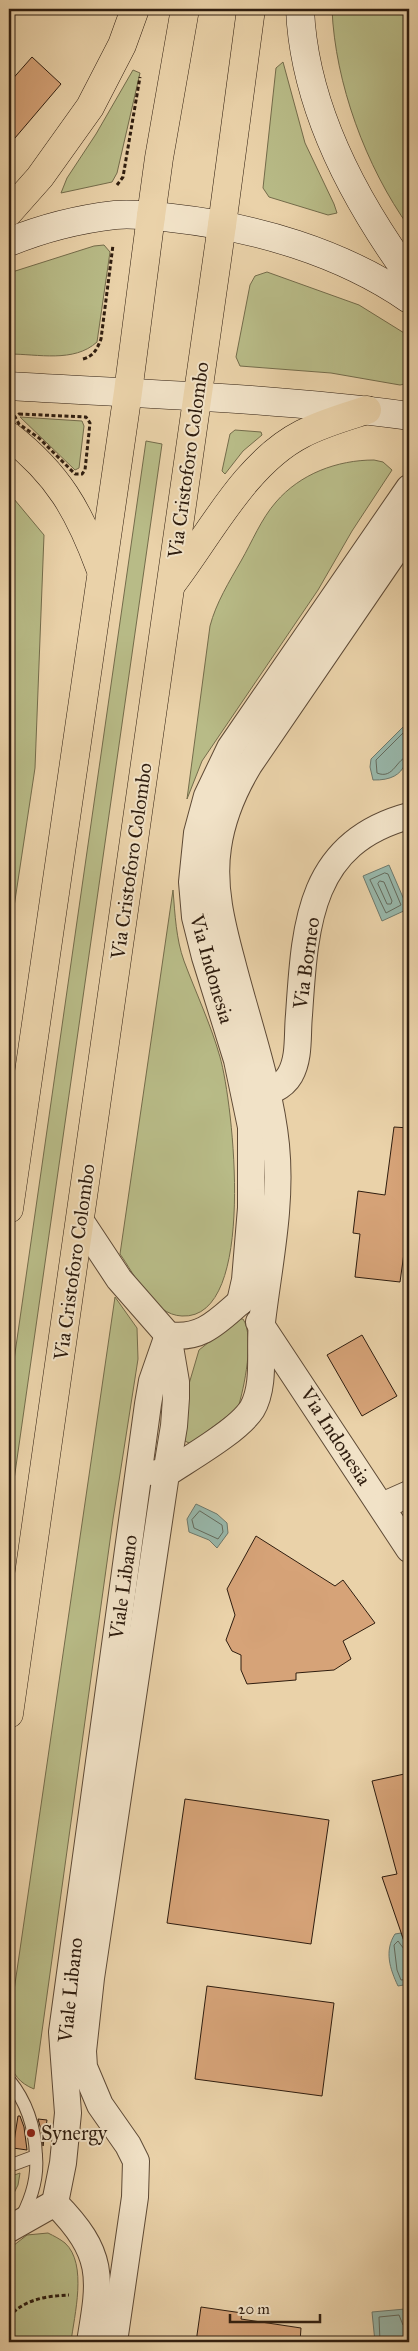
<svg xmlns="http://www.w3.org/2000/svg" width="418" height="2351" font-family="'IM FELL Great Primer',serif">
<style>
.green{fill:#b8bb87;stroke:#746c4b}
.water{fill:#98b7aa;stroke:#6e796c}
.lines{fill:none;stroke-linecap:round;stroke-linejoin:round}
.shore{stroke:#646a5c;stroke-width:1}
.building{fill:#d6a378;stroke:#2f1d0f}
.lane-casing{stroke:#5e4a36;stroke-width:14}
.street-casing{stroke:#5e4a36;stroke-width:28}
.secondary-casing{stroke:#2f1d0f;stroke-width:29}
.primary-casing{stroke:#2f1d0f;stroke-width:29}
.highway-casing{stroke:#2f1d0f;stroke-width:29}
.path{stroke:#2f1d0f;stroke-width:3;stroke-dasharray:4 2.5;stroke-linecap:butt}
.lane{stroke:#f1e2c7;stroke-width:12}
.street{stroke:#f1e2c7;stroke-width:26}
.secondary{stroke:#f1e2c7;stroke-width:28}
.primary{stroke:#ead2a9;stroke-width:28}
.highway{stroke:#ead2a9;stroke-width:28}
.poi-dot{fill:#8f2418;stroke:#f1e2c7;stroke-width:2}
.labels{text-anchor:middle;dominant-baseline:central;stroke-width:4;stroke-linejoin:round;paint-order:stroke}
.street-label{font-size:20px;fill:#2f1d0f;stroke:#f1e2c7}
.poi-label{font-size:20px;fill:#2f1d0f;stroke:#f1e2c7;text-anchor:start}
</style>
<rect width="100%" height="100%" fill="#ead2a9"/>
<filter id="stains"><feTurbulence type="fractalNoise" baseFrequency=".004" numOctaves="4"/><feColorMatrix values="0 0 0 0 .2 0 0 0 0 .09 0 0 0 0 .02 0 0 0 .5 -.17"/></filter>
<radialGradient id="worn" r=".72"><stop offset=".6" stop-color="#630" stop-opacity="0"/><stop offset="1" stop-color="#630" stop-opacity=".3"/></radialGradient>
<g class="green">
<path d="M332,9H409V227C366,167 335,83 332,9Z"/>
<path d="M283,62L305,143L334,204L337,213L328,215L269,197L263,188L276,68Z"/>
<path d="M133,70L140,73L117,173L112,182L61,193L67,178L96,134Z"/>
<path d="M104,245L110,252L97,342C74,363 38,354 9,354V273L94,246Z"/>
<path d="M267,272L359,305L409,336V383L400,385L331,373L240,366L236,357L250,285L255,276Z"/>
<path d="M20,417L82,421L84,426L79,468L75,470Z"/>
<path d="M235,430L261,432L262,435L243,451L225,474L222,471L230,434Z"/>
<path d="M146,441L162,444L9,1515V1395Z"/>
<path d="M374,460L383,462L392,470L352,531L318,590L202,761L187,799L210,626C216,603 229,582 241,561C252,542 261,519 276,502C300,474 337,460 374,460Z"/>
<path d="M9,493L44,535L35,768L9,940Z"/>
<path d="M173,890C175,914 176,939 184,961C196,993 211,1025 220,1057C233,1102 258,1320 182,1316C153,1315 135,1275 120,1254Z"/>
<path d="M115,1297L137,1328L138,1359L113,1519L34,2089C4,2077 9,2051 9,2025Z"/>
<path d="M238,1319H243C255,1337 244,1388 238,1408L194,1441L189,1443L183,1440L189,1384L199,1350Z"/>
<path d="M20,2173L18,2185L9,2203V2177Z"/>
<path d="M48,2233C54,2236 60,2239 65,2243C88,2264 74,2316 71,2342H9V2249L27,2235Z"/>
</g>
<g class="water">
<path d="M406,724L409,728C409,755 410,781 373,780L370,767L371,759Z"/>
<path d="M389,865L408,909L382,921L363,876Z"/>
<path d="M196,1504L217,1514L227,1523L228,1533L217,1548L209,1540L189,1532L187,1519Z"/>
<path d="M401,1933L409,1955V1984L398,1986C390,1969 384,1951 395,1934Z"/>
<path d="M405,2309L409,2342H375L372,2312Z"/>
</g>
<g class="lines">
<g class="shore">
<path d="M409,731H405L376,760L377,773C394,780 396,758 409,756"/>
<path d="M385,873L388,874L401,905L386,913L370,880Z"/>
<path d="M380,881L384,882L392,901L391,904H387L378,884Z"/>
<path d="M200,1511L222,1525L223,1532L218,1539L194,1528L192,1520Z"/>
<path d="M409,1950L404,1949L398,1941L394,1945L397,1970L401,1980L409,1979"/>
<path d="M380,2342L379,2317L399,2315L403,2325L409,2327"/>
</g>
</g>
<g class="building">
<path d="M32,57L61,84L9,145V83Z"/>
<path d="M394,1127L409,1128V1251L405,1246L400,1282L355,1277L360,1234L353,1233L358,1191L385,1195Z"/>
<path d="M362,1335L397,1396L362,1416L327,1355Z"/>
<path d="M256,1536L335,1586L343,1580L375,1623L343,1641L351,1659L334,1670L296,1673V1680L247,1684L241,1670V1655L232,1651L226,1640L235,1615L227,1589Z"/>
<path d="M409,1773V1943L405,1944L382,1877L397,1874L372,1781Z"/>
<path d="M185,1799L329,1820L311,1944L167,1923Z"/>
<path d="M207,1986L334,2003L322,2096L195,2079Z"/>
<path d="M18,2116H20L24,2127L27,2150L13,2148Z"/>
<path d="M38,2119L47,2120L43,2146L42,2133Z"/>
<path d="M201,2307L242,2313L241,2319L301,2328L300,2342H196Z"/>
</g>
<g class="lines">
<g class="lane-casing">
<g id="lane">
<path d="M9,2080C27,2102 35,2127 36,2156L9,2166"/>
<path d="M22,2216C32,2197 38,2178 36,2156"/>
</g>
</g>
<g class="street-casing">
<g id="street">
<path d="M251,1097C266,1093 282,1089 290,1075C300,1058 297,1034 299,1015C305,926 308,843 409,816"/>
<path d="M80,1220L119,1279L168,1335L176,1382V1398L174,1426L166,1474L156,1473"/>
<path d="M240,1302L245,1280L251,1208V1127L237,1060L205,957L195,917L192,882L197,833L207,796L230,748L409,488"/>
<path d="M259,1322L409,1549"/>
<path d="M382,1506L409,1494"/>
<path d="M9,2229L55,2203"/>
<path d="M90,2342C101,2277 105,2254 55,2203L63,2163L68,2113L62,2032L148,1404L152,1381L168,1335C201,1340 217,1322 240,1302"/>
<path d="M114,2342L135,2197L136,2161L128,2145L100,2105L84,2067L83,2051L91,1978L166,1474C188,1459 238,1431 252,1409C266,1385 259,1349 262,1322C269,1263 282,1205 276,1145C270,1085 247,1021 232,962C222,925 212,886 218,847C222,819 234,790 249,765L409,531"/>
</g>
</g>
<g class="secondary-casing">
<g id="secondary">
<path d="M300,9C304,106 353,198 409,275"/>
<path d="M9,242C41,229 80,219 115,215C134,213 153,216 172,218C254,227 341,252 409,299"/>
<path d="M9,386C142,394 277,398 409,416"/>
</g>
</g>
<g class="primary-casing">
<g id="primary">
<path d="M9,436C58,474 79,511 100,568"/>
<path d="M171,585C209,536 245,463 302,434C323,423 345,417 367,410"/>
<path d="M9,1209L128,392L151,216"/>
<path d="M9,1714L222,225"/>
</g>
</g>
<g class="highway-casing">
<g id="highway">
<path d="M9,212L40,177L90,107L122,45L135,9"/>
<path d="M151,216L159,158L185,9"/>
<path d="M222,225L251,9"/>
</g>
</g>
<g class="path">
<path d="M117,185L123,177L140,77"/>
<path d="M83,359C94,356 97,349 101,339L113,245"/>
<path d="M19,414L86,417L90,423L85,470L82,474H75L39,438L19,424L15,417Z"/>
<path d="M9,2317C24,2299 47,2296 69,2295"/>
</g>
<use href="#lane" class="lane"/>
<use href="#street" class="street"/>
<use href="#secondary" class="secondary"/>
<use href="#primary" class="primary"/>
<use href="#highway" class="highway"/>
</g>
<circle class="poi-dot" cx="31" cy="2133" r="5"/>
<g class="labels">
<g class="street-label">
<text transform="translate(188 460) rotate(-82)">Via Cristoforo Colombo</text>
<text transform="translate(131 861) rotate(-82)">Via Cristoforo Colombo</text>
<text transform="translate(306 963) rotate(-82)">Via Borneo</text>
<text transform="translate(212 969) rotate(74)">Via Indonesia</text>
<text transform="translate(74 1262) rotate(-82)">Via Cristoforo Colombo</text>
<text transform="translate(336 1436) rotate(57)">Via Indonesia</text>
<text transform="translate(123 1587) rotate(-82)">Viale Libano</text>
<text transform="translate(70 1990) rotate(-84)">Viale Libano</text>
</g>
<g class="poi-label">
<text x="41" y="2133">Synergy</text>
</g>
</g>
<rect width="418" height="2351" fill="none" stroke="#ead2a9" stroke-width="30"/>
<rect x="10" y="10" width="398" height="2331" fill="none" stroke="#2f1d0f" stroke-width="2.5"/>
<rect x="15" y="15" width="388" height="2321" fill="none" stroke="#2f1d0f"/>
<path d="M230 2314v8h90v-8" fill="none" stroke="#2f1d0f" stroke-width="2.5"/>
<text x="238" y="2314" font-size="15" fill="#2f1d0f" stroke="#f1e2c7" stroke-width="4" paint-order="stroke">20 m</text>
<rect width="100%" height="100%" filter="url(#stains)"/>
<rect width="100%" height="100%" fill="url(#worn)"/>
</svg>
